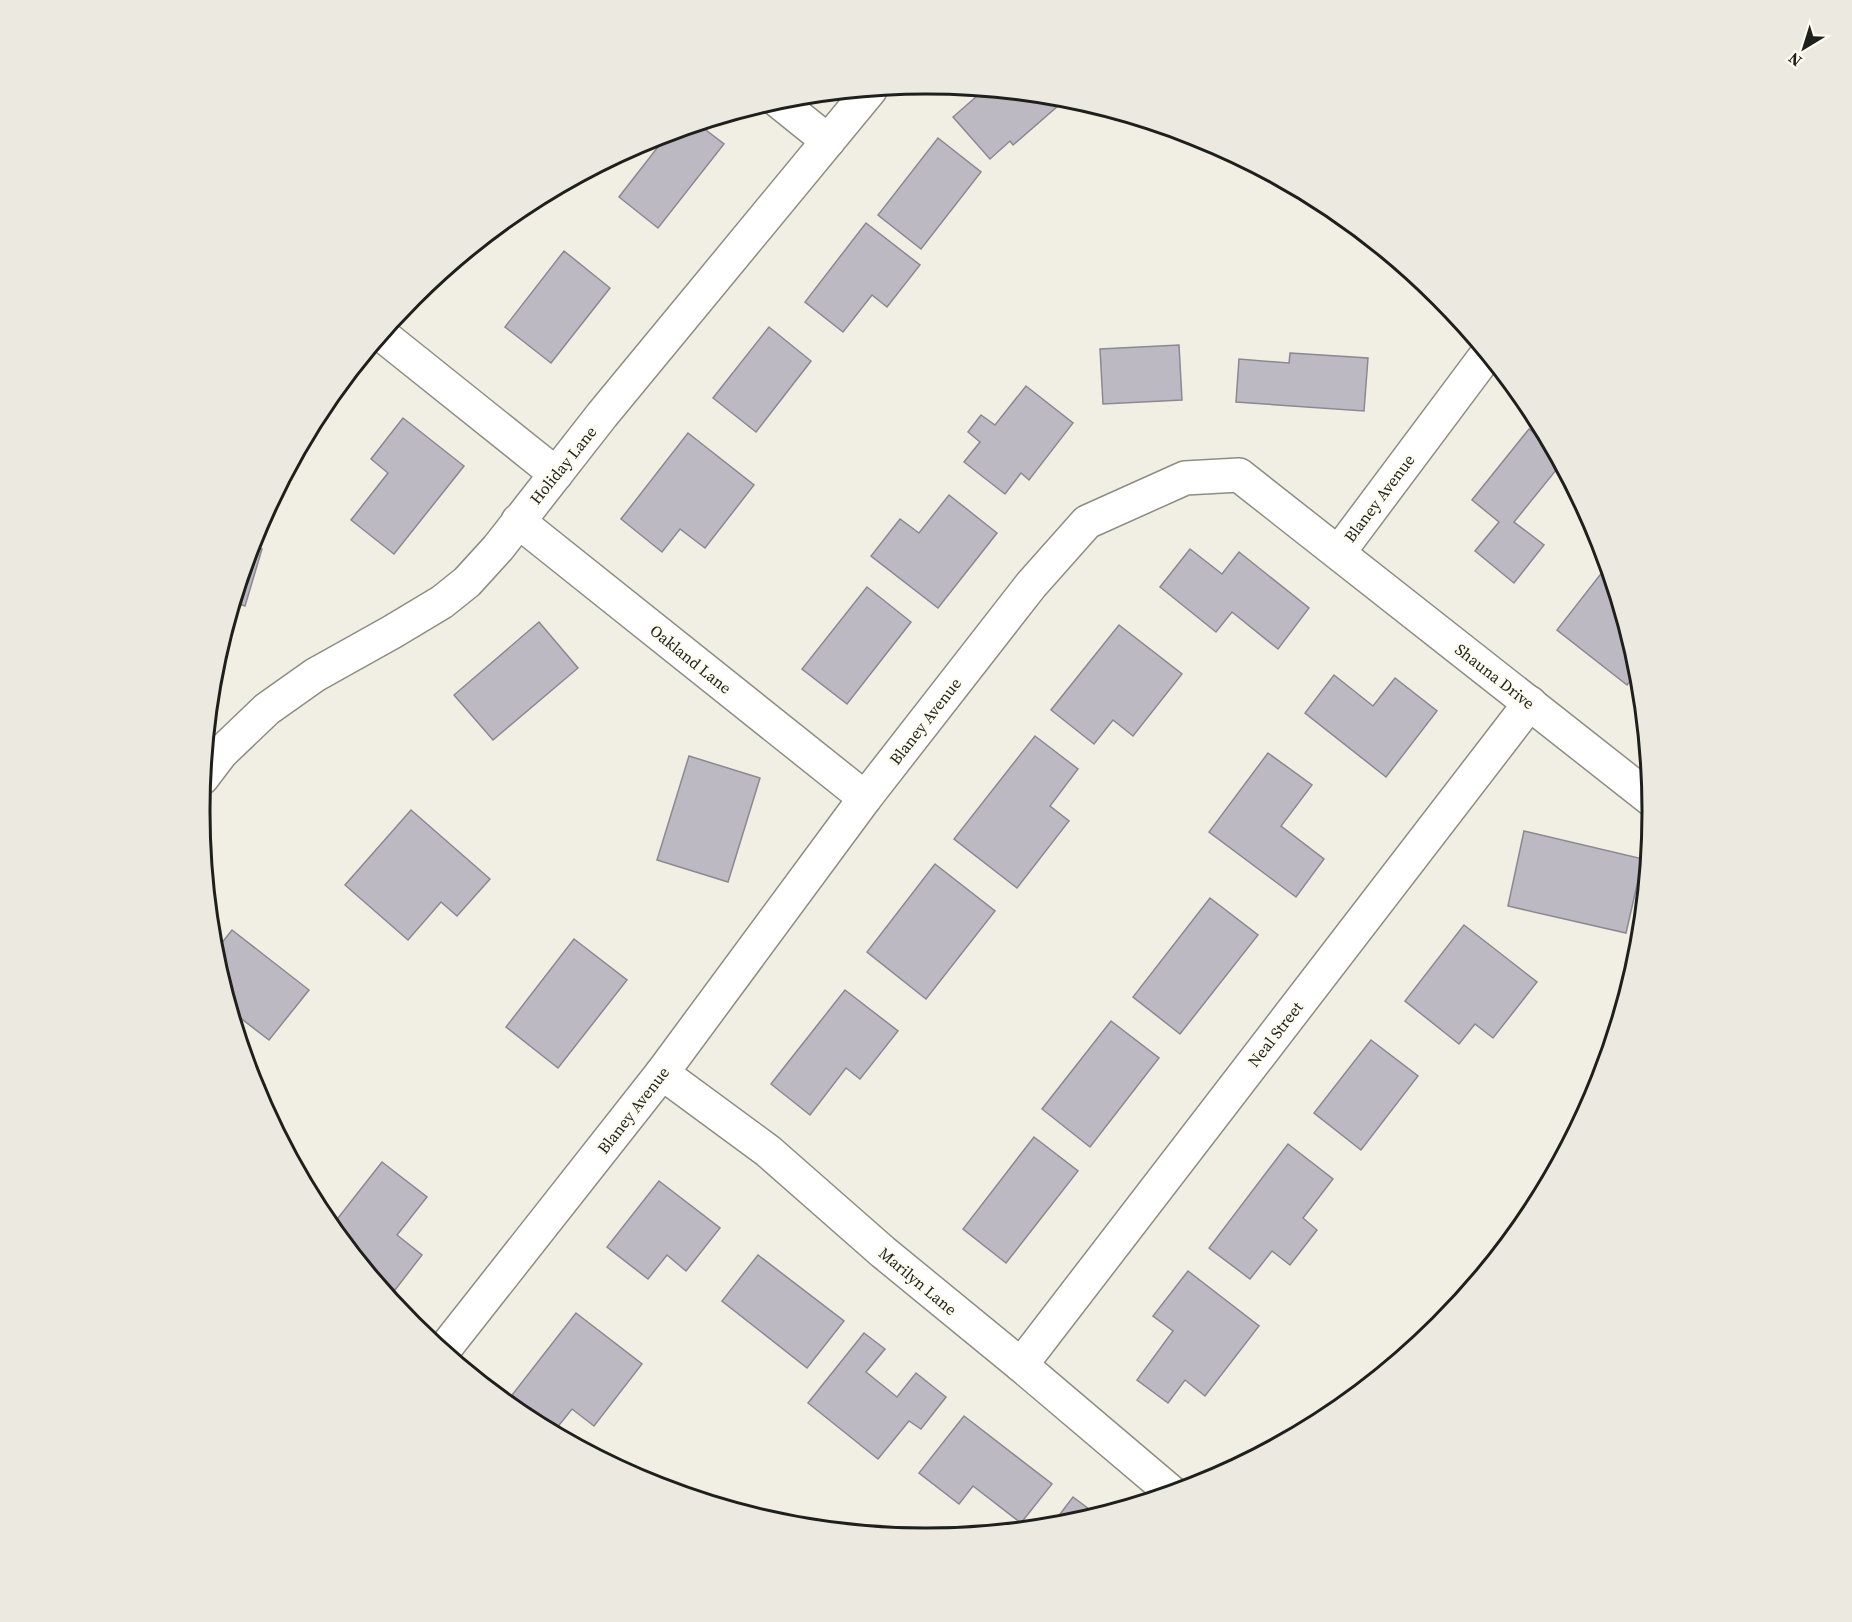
<svg xmlns="http://www.w3.org/2000/svg" width="1852" height="1622" font-family="'Source Serif 4',serif">
<style>
.building{fill:#bdb9c3;stroke:#8c8891;stroke-width:1.5}
.lines{fill:none;stroke-linecap:round;stroke-linejoin:round}
.minor-casing{stroke:#8e8d83;stroke-width:36}
.minor{stroke:#fff;stroke-width:33}
.labels{text-anchor:middle;dominant-baseline:central;stroke-width:5;stroke-linejoin:round;paint-order:stroke}
.street-label{font-size:16px;fill:#1f1f1b;stroke:#fefcf1}
.rim{fill:none;stroke:#1f1f1b;stroke-width:3}
</style>
<rect width="100%" height="100%" fill="#f1efe4"/>
<g class="building">
<path d="M984,90L1067,98L1013,145L1010,141L990,159L953,117Z"/>
<path d="M698,124L724,144L658,228L619,197L665,138L661,135Z"/>
<path d="M938,138L981,172L921,249L878,215Z"/>
<path d="M866,223L920,265L887,307L872,295L843,332L805,302Z"/>
<path d="M564,251L610,288L551,363L505,327Z"/>
<path d="M769,327L811,361L756,432L713,398Z"/>
<path d="M1179,345L1182,400L1103,404L1100,349Z"/>
<path d="M1290,353L1368,358L1364,411L1236,402L1239,359L1289,363Z"/>
<path d="M1026,386L1073,423L1029,480L1021,473L1005,494L964,462L980,442L968,432L981,415L995,425Z"/>
<path d="M403,418L464,466L394,554L351,520L388,473L371,459Z"/>
<path d="M1529,429L1552,447L1561,464L1514,522L1544,545L1514,583L1475,551L1499,522L1472,500Z"/>
<path d="M688,433L754,485L705,548L680,529L662,552L621,519Z"/>
<path d="M949,495L997,533L938,608L871,556L900,519L919,533Z"/>
<path d="M251,545L262,549L245,606L233,602Z"/>
<path d="M1190,549L1222,574L1239,552L1309,608L1278,649L1232,612L1216,632L1160,587Z"/>
<path d="M1607,566L1639,670L1627,685L1557,630Z"/>
<path d="M867,587L911,622L847,704L802,669Z"/>
<path d="M539,622L578,668L493,740L454,695Z"/>
<path d="M1119,625L1182,674L1133,736L1113,720L1094,744L1051,710Z"/>
<path d="M1334,675L1373,706L1395,678L1437,711L1386,777L1305,713Z"/>
<path d="M1035,736L1078,769L1050,806L1069,821L1017,888L954,839Z"/>
<path d="M1268,753L1312,785L1281,826L1324,859L1296,897L1209,832Z"/>
<path d="M689,756L760,778L728,882L657,860Z"/>
<path d="M411,810L490,879L457,916L441,902L408,940L345,885Z"/>
<path d="M1524,831L1643,859L1626,933L1508,906Z"/>
<path d="M935,864L995,911L926,999L867,952Z"/>
<path d="M1210,898L1258,935L1180,1034L1133,997Z"/>
<path d="M1464,925L1537,982L1493,1038L1475,1024L1459,1044L1405,1001Z"/>
<path d="M232,930L309,990L269,1040L230,1010L213,954Z"/>
<path d="M574,939L627,980L558,1068L506,1027Z"/>
<path d="M845,990L898,1031L860,1079L846,1068L810,1115L771,1084Z"/>
<path d="M1111,1021L1159,1058L1090,1147L1042,1109Z"/>
<path d="M1371,1040L1418,1076L1361,1150L1314,1113Z"/>
<path d="M249,1073L265,1085L257,1095L254,1089Z"/>
<path d="M1034,1137L1078,1171L1006,1263L963,1229Z"/>
<path d="M1288,1144L1333,1179L1303,1218L1317,1230L1290,1265L1272,1251L1250,1279L1209,1248Z"/>
<path d="M382,1162L427,1197L397,1235L422,1255L395,1290L361,1264L331,1227Z"/>
<path d="M659,1181L720,1228L686,1271L667,1255L648,1279L607,1247Z"/>
<path d="M758,1255L844,1321L807,1368L722,1301Z"/>
<path d="M1188,1271L1259,1326L1205,1396L1185,1380L1168,1403L1137,1380L1173,1331L1153,1316Z"/>
<path d="M576,1313L642,1364L594,1426L572,1409L556,1429L512,1395Z"/>
<path d="M864,1333L885,1349L866,1372L897,1397L916,1373L946,1397L921,1429L909,1421L878,1459L808,1403Z"/>
<path d="M964,1416L1052,1484L1021,1523L973,1486L959,1504L919,1473Z"/>
<path d="M1073,1497L1097,1515L1067,1524L1051,1526Z"/>
</g>
<g class="lines">
<g class="minor-casing">
<g id="minor">
<path d="M777,100L828,141"/>
<path d="M381,334L556,474"/>
<path d="M518,521L865,798"/>
<path d="M1339,552L1487,354"/>
<path d="M202,778L221,753L267,709L315,675L392,632L442,602L467,582L498,548L602,415L870,90"/>
<path d="M662,1073L768,1151L883,1252L1021,1365L1172,1493"/>
<path d="M443,1351L662,1073L865,798L1031,585L1087,522L1185,478L1239,475L1652,800"/>
<path d="M1021,1365L1530,703"/>
</g>
</g>
<use href="#minor" class="minor"/>
</g>
<g class="labels">
<g class="street-label">
<text transform="translate(563 465) rotate(-51)">Holiday Lane</text>
<text transform="translate(1379 498) rotate(-53)">Blaney Avenue</text>
<text transform="translate(691 659) rotate(39)">Oakland Lane</text>
<text transform="translate(1495 676) rotate(38)">Shauna Drive</text>
<text transform="translate(925 721) rotate(-52)">Blaney Avenue</text>
<text transform="translate(1275 1034) rotate(-52)">Neal Street</text>
<text transform="translate(633 1110) rotate(-52)">Blaney Avenue</text>
<text transform="translate(918 1281) rotate(40)">Marilyn Lane</text>
</g>
</g>
<path d="M0 0H1852V1622H0ZM926 94H926A716 716 0 0 1 1642 810V812A716 716 0 0 1 926 1528H926A716 716 0 0 1 210 812V810A716 716 0 0 1 926 94Z" fill="#eceae0" fill-rule="evenodd"/>
<path class="rim" d="M926 94H926A716 716 0 0 1 1642 810V812A716 716 0 0 1 926 1528H926A716 716 0 0 1 210 812V810A716 716 0 0 1 926 94Z"/>
<g transform="translate(1804 48) rotate(218)" stroke="#fefcf1" stroke-width="4.5" paint-order="stroke">
<path d="M0-4.5L10 22L0 15L-10 22Z" fill="#1f1f1b"/>
<text y="-9" font-size="16" font-weight="bold" text-anchor="middle" fill="#1f1f1b">N</text>
</g>
</svg>
